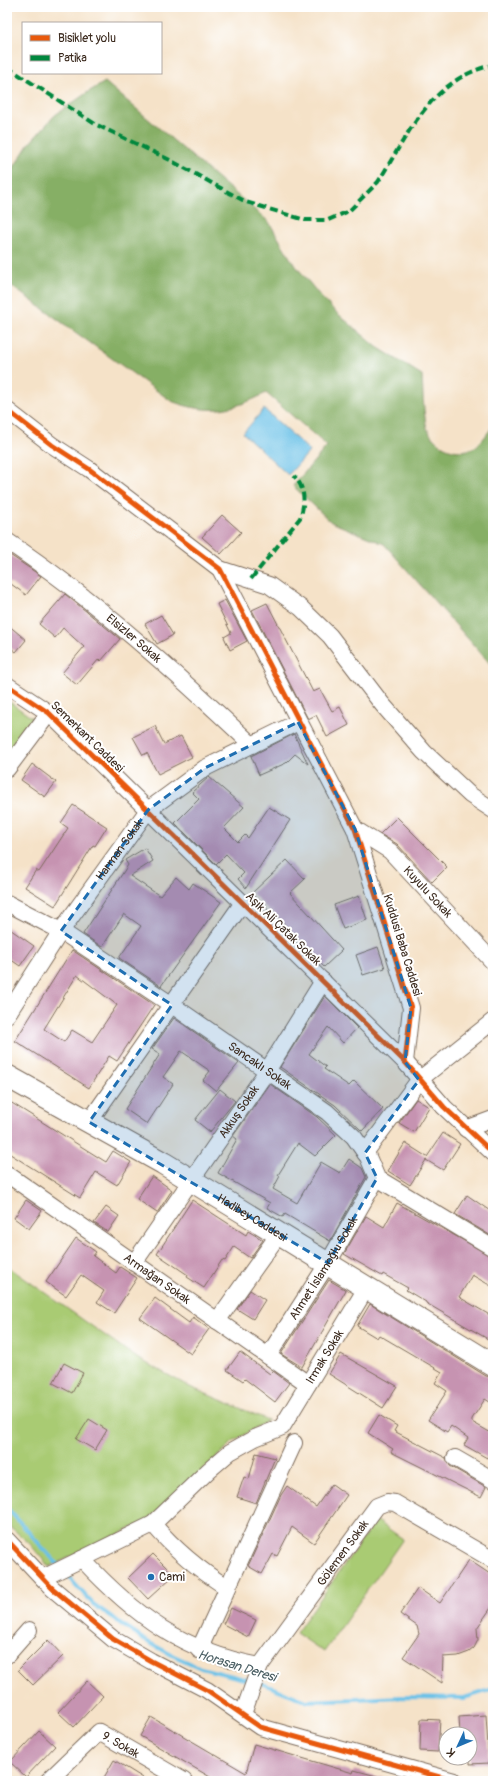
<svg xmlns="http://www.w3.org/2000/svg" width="500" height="1788" font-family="Pangolin,sans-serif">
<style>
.green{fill:#a9cb73;stroke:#727a48}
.forest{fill:#86af65;stroke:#606c42}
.water{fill:#6ac1e7;stroke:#527682}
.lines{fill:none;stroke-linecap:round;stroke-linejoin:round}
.stream{stroke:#6ac1e7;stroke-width:4}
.building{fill:#c693b1;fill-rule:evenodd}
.minor-casing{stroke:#7c6a5a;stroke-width:18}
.secondary-casing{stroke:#7c6a5a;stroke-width:24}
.minor{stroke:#fff;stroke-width:16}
.secondary{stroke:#fff;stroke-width:22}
.quiet{stroke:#00873e;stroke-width:4;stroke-dasharray:8 4;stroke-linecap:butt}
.cycleway-casing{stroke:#fff;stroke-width:8}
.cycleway{stroke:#e8590c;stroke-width:5}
.marked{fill:#1f6fb2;fill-opacity:0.2;stroke:#1f6fb2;stroke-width:3;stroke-dasharray:8 5;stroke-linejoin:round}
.poi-dot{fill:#1f6fb2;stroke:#fff;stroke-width:1.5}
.labels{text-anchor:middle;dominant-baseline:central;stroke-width:4;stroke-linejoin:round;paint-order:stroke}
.street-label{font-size:12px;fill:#3b2a1e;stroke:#fff}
.poi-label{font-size:12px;fill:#3b2a1e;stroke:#fff;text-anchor:start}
.water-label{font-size:13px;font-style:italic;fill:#4b5f64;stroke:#fff}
</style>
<rect width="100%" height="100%" fill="#fff"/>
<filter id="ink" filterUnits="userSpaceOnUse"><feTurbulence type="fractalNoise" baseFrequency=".025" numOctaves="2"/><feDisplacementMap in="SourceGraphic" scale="8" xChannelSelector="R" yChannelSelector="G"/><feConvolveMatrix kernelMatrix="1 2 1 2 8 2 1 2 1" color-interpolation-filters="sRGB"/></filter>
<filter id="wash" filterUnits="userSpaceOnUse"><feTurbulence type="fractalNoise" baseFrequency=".012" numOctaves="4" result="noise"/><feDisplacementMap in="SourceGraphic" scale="16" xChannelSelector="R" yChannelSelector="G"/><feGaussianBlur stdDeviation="0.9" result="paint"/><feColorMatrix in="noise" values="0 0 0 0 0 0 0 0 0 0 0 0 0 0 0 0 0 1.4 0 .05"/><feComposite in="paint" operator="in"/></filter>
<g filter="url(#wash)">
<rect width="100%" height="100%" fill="#f5e2c8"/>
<g class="green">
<path d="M7,700L32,718L7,753Z"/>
<path d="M7,1266L137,1358L190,1387L268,1420L233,1442L147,1521L49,1567L30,1544L7,1524Z"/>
<path d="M376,1520L403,1539L324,1652L296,1633Z"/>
</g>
<path class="forest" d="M105,82L269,222L292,261L321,297L337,313L377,347L422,375C423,391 423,408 426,424C430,444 456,458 475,447C482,442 488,432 493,426V667L384,544L331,522L293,486L327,446L266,393C232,411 208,415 171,401L7,283V178L28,145L55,115L88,92Z"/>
<path class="water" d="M264,409L310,451L288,475L243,433Z"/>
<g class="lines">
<g class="stream">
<path d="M7,1508L59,1566"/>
<path d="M64,1572L93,1604L144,1640L174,1656L201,1668L252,1681"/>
<path d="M258,1682L307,1701L402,1697L464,1698L493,1689"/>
</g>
</g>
<g id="blocks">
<g class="building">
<path d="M222,515L241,532L221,554L202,537Z"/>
<path d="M7,553L41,576L26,595L7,581Z"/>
<path d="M65,594L120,639L101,661L99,659L77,685L62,673L84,647L63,628L55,638L39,624Z"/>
<path d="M225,600L247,641L230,650L224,637L231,633L217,604Z"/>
<path d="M267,603L313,692L320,689L332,711L340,707L349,725L327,737L316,715L308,719L252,610Z"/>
<path d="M161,615L173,635L157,644L145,624Z"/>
<path d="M7,624L26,640L16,652L7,645Z"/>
<path d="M155,726L164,744L181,736L192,757L158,774L147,753L143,755L133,737Z"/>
<path d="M294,734L308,764L295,754L286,763L259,775L251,756Z"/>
<path d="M32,764L56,782L45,797L21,780Z"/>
<path d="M209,777L244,807L224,828L238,842L245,835L248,838L269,807L290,820L246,888L238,879L244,873L226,854L216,864L175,823L199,799L192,792Z"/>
<path d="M73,805L107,827L95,846L93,845L55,906L25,887L36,870L39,872L68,828L61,823Z"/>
<path d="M397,817L447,867L432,882L397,844L380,834Z"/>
<path d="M145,848L153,861L130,876L160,896L176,877L189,889L193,883L221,902L161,986L119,958L141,926L124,914L102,947L83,934L128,865L125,860Z"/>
<path d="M287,860L305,879L290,893L342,950L324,967L271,910L270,912L252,893Z"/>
<path d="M359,896L367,920L343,929L334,905Z"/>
<path d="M7,927L34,946L20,966L7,957Z"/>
<path d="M378,947L385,968L363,975L356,955Z"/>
<path d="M72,950L154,1005L117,1061L109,1056L89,1088L15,1041ZM77,975L117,1005L92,1042L72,1030L64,1042L44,1029Z"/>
<path d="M325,996L357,1028L343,1043L328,1027L309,1054L326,1067L324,1069L349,1086L354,1081L383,1109L362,1131L335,1105L280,1067Z"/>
<path d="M174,1018L239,1063L216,1091L203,1080L210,1071L181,1051L163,1077L173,1084L147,1124L125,1109L160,1054L152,1049Z"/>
<path d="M270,1084L317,1117L336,1135L315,1156L298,1143L278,1175L280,1176L273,1189L297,1203L321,1162L340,1173L349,1159L362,1168L366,1177L330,1241L285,1214L283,1217L267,1208L270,1203L218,1173L237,1139L233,1136Z"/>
<path d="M220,1089L235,1101L210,1132L195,1120Z"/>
<path d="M416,1099L429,1107L414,1132L399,1123Z"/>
<path d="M7,1100L106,1162L113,1151L131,1162L117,1185L96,1172L80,1198L7,1152Z"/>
<path d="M443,1133L460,1144L443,1170L426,1160L410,1185L388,1171L405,1143L427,1157Z"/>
<path d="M152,1176L172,1190L157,1213L137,1199Z"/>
<path d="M467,1195L493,1213V1237L455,1214Z"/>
<path d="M26,1200L42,1211L29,1229L14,1218Z"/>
<path d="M192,1200L246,1235L248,1231L263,1240L250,1258L234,1247L225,1261L222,1260L204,1288L187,1277L188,1275L157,1254Z"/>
<path d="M397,1203L493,1257V1287L472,1275L459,1297L493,1317V1342L426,1303V1302L406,1290L408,1288L383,1274L382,1276L344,1254L366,1216L384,1227Z"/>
<path d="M106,1207L119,1216L108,1232L94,1223Z"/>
<path d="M76,1238L96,1252L93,1256L116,1273L120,1267L137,1278L114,1313L97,1302L104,1291L81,1275L66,1296L46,1282Z"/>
<path d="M329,1280L346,1290L302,1367L281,1354Z"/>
<path d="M250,1290L265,1300L253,1319L237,1309Z"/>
<path d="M155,1298L189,1323L193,1317L209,1329L191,1354L140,1318Z"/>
<path d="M370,1304L486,1376L493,1377V1404L485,1399L472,1419V1422L493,1434V1447L487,1458L464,1445L468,1438L451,1426L447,1432L428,1420L447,1391L435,1383L442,1372L379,1335L377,1338L357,1326Z"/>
<path d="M240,1352L270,1374L273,1371L289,1383L275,1402L245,1379L243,1381L227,1370Z"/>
<path d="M341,1354L397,1386L383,1408L329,1374Z"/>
<path d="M64,1363L83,1373L72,1393L53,1383Z"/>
<path d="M379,1415L397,1426L394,1431L446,1458L450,1466L486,1487L481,1497L391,1452L393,1449L368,1433Z"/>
<path d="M89,1419L107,1430L95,1450L76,1439Z"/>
<path d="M256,1453L275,1458L256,1503L237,1497L244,1477L249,1479Z"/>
<path d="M332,1484L347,1495L314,1543L292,1527L277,1556L273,1554L262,1574L248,1566L281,1495L287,1486L316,1507Z"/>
<path d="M153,1554L174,1575L148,1599L128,1578Z"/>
<path d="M469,1560L493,1576V1605L477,1628L478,1640L474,1648L469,1652L458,1656L443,1657L442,1683L403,1657L419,1634L417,1626L400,1614L418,1588L440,1603Z"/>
<path d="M231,1608L256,1620L248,1637L223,1624Z"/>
<path d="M48,1640L63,1656L33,1685L18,1670Z"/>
<path d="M87,1681L103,1696L74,1727L58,1712Z"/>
<path d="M486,1715L489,1763L470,1764V1734H460L459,1717Z"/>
<path d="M151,1717L246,1773L254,1744L353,1773L354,1770L384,1778L383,1781H217L140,1736Z"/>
<path d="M421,1719L440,1720L438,1752L420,1751Z"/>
<path d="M39,1731L55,1746L26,1777L10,1762Z"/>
<path d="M114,1760L148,1781H102Z"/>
</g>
</g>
</g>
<g filter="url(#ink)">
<use href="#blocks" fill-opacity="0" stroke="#7c6a5a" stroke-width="1"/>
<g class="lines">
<g class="minor-casing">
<g id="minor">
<path d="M7,410L52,445L89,469L220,569L355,829L411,1008L405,1062"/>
<path id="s1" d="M7,541C95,600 175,672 252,745"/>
<path d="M220,569L269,585L301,608L330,636L382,704L424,752L470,795L493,810"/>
<path d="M7,685L49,713L405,1062L444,1107L493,1153"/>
<path d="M7,769L49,713"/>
<path id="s2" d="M355,829L390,851L493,962"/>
<path id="s3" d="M7,903L61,931L172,1005L327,1112L354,1137L368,1157L377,1178L493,1248"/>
<path id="s4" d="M7,1015L61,931L148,810L205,768L298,722"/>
<path d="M89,1122L242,904"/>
<path d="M466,1129L493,1119"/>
<path d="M365,1153L419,1080L493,1021"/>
<path id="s5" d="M7,1174L308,1384"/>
<path id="s6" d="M134,1263L267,1071L323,981"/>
<path d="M217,1321L279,1234"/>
<path id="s7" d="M268,1356L328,1263L377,1178"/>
<path d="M455,1458L493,1480"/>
<path d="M153,1524C175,1550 199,1570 228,1588"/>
<path d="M7,1540L52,1588L113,1639L151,1661L207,1690L260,1727L454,1781"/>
<path d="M82,1559C134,1615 183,1652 260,1666"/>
<path id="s8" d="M43,1578L153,1524L209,1470L230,1452L255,1438L282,1427L367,1287"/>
<path d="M199,1650L294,1443"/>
<path d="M7,1655L29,1630"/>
<path id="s9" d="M243,1714L260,1666L377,1506L387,1502L395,1503L493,1560"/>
<path id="s10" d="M48,1781L99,1732L184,1781"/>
</g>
</g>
<g class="secondary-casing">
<g id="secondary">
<path id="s11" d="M7,1076L163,1163L493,1365"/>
</g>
</g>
<use href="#minor" class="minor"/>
<use href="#secondary" class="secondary"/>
<g class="quiet">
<path d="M7,67L95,124L170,160L246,202L305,220H328L349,211L378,182C409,133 431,79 493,65"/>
<path d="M7,82L15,73"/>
<path d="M251,579L300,518C305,503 306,488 294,476"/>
</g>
<g class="cycleway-casing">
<g id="cycleway">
<path d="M7,410L52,445L89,469L220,569L355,829L411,1008L405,1062"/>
<path d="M7,685L49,713L405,1062L444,1107L493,1153"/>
<path d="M7,1540L52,1588L113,1639L151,1661L207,1690L260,1727L454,1781"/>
</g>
</g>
<use href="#cycleway" class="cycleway"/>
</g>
</g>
<path class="marked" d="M298,722L355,829L411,1008L405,1062L419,1080L365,1153L377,1178L328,1263L89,1122L172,1005L61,931L148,810L205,768Z"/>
<circle class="poi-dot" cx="151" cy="1577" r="4"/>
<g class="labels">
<g class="street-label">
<text stroke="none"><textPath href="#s1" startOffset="160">Elsizler Sokak</textPath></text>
<text transform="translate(87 737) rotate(44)">Semerkant Caddesi</text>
<text stroke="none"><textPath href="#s4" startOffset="200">Harman Sokak</textPath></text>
<text stroke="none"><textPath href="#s2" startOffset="97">Kuyulu Sokak</textPath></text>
<text transform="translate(283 929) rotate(44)">Aşık Ali Çatak Sokak</text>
<text transform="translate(402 945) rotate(73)">Kuddusi Baba Caddesi</text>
<text stroke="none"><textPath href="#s3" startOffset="301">Sancaklı Sokak</textPath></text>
<text stroke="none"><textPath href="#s6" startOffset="184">Akkuş Sokak</textPath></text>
<text stroke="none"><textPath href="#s11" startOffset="283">Hadibey Caddesi</textPath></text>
<text stroke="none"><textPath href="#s7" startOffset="104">Ahmet İslamoğlu Sokak</textPath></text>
<text stroke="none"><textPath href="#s5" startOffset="183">Armağan Sokak</textPath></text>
<text stroke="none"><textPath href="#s8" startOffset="368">Irmak Sokak</textPath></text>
<text stroke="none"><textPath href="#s9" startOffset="191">Gölemen Sokak</textPath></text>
<text stroke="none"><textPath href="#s10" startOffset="96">9. Sokak</textPath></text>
</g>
<g class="poi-label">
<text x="159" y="1577">Cami</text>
</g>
<g class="water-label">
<text transform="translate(237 1666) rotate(17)">Horasan Deresi</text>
</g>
</g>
<rect width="500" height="1788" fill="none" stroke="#fff" stroke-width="24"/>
<rect x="22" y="22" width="140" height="52" fill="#ffffff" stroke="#b1aaa5"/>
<rect x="30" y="35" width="20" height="6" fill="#e8590c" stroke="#b1aaa5"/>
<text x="58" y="42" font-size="12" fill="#3b2a1e">Bisiklet yolu</text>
<rect x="30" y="55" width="20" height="6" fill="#00873e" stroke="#b1aaa5"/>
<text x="58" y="62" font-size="12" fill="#3b2a1e">Patika</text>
<g transform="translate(458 1746) rotate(226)"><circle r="19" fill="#ffffff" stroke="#b1aaa5"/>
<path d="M0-3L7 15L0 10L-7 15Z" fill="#1f6fb2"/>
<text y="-6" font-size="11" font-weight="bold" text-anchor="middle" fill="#3b2a1e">K</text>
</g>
</svg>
